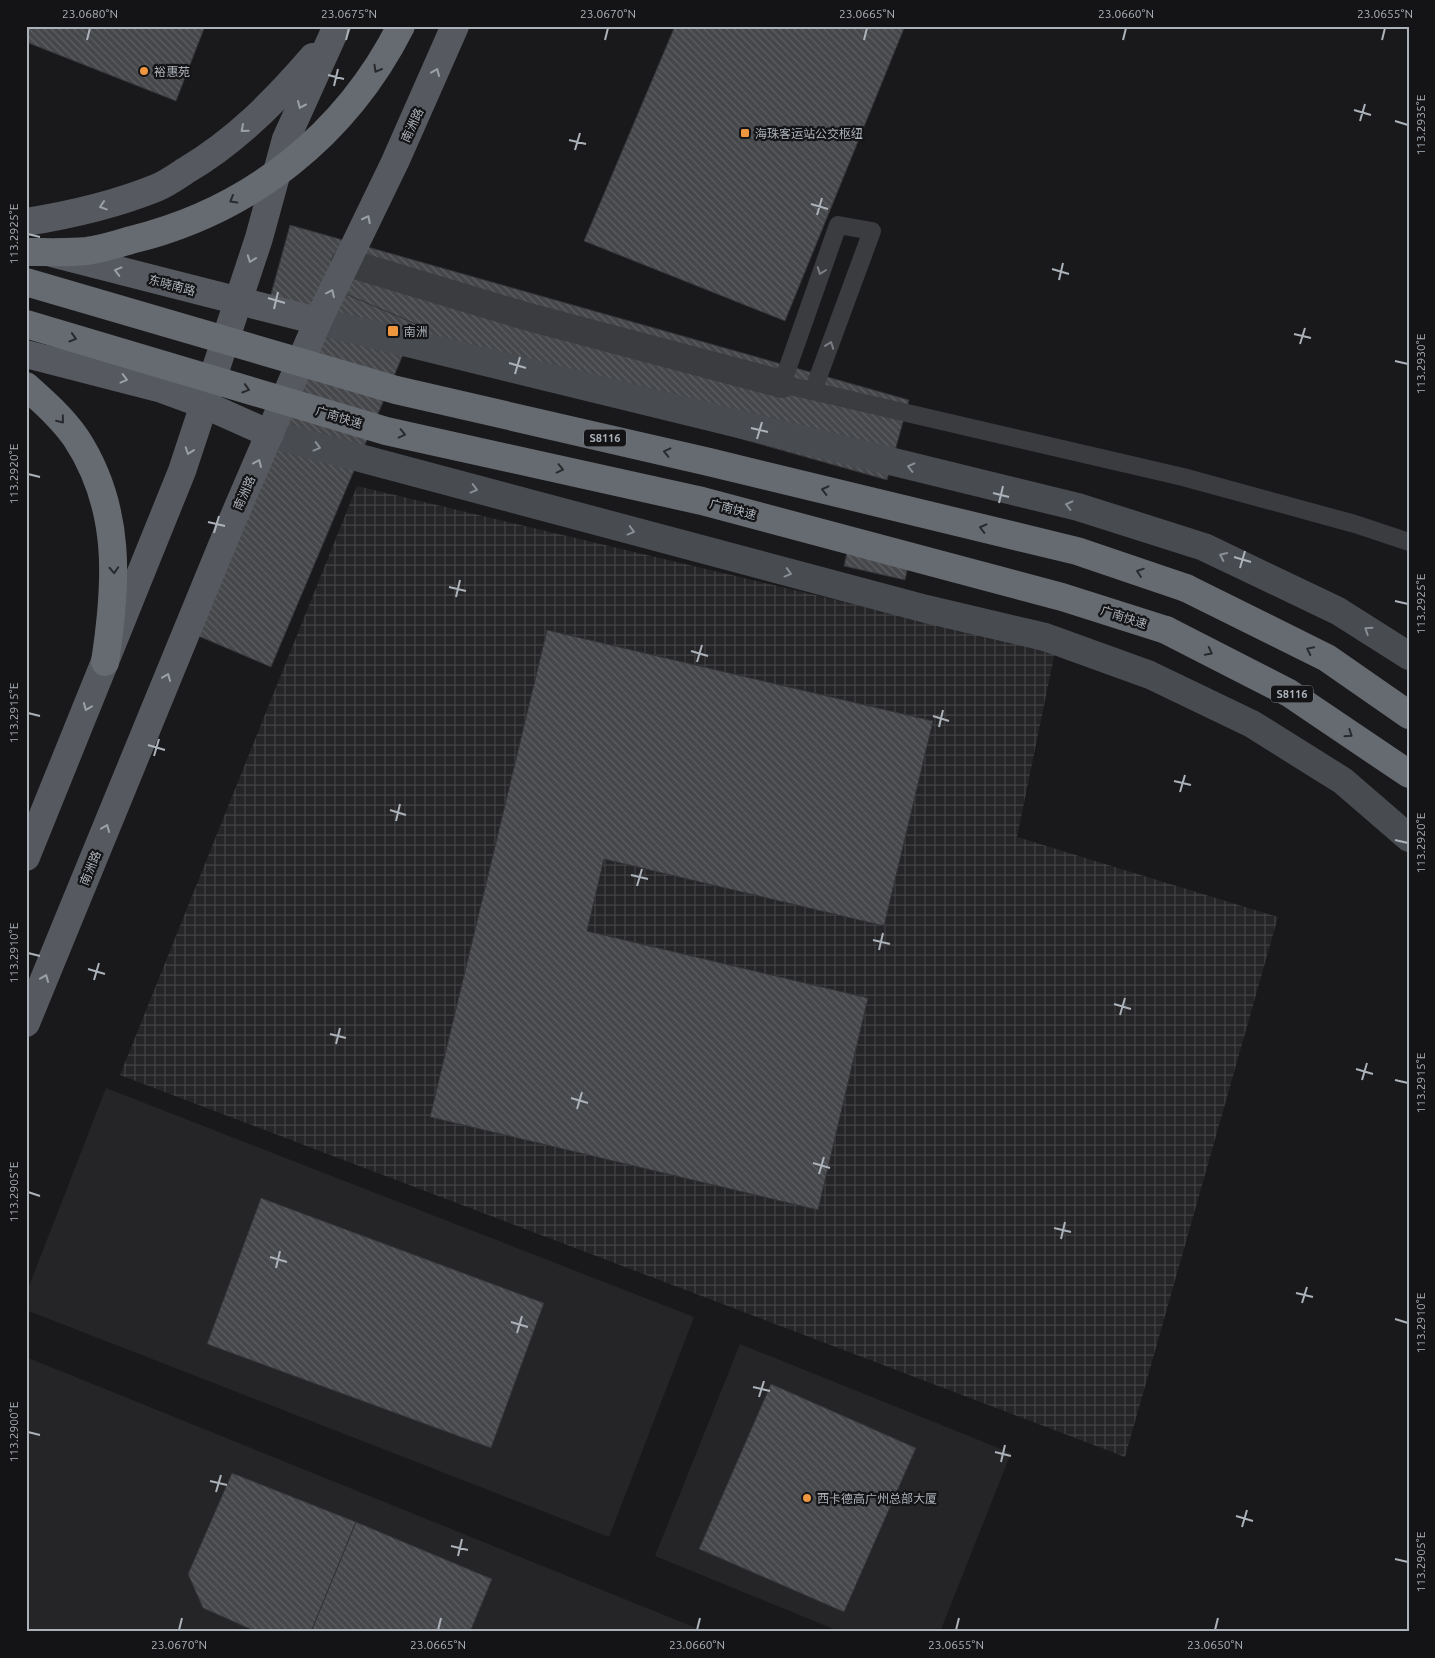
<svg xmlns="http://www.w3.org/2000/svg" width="1435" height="1658" font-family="Ubuntu,'Noto Sans SC',sans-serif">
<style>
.built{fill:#252528}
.industrial{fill:url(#industrial-grid)}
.building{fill:url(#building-back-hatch);stroke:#333437}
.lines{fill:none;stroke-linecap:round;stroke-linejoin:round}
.lane{stroke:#3a3c40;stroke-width:18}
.street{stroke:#3a3c40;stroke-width:28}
.secondary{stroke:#484b50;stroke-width:28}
.primary{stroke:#56595f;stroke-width:28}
.highway{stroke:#666b71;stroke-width:28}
.highway-bridge{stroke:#666b71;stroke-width:28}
.oneway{stroke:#282a2d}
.oneway2{stroke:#9ba0a8}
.oneway3{stroke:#797d83}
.oneway4{stroke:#898e95}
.ticks{fill:none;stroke:#acb2ba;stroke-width:2}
.poi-dot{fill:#ee973e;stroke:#141416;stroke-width:2}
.labels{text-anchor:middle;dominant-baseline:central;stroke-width:4.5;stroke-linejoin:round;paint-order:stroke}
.shield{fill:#141416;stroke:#7e8389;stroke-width:1}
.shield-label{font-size:11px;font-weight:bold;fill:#acb2ba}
.poi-label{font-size:12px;fill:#acb2ba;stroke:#141416;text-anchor:start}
.street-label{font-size:12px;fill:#acb2ba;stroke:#141416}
.neatline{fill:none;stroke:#acb2ba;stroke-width:2}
.ticks-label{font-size:12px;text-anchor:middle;fill:#acb2ba}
</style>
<defs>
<pattern id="industrial-grid" width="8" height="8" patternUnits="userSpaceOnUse" patternTransform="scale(1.25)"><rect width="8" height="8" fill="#252528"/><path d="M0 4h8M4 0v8" fill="none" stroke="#424245"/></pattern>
<pattern id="building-back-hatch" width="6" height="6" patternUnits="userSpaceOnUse" patternTransform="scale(1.25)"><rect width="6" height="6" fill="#46474b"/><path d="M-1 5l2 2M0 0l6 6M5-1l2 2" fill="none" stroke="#5e5f63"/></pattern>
</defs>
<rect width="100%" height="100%" fill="#19191b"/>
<g class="built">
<path d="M106,1088L694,1317L609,1537L26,1310V1294Z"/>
<path d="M740,1344L1011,1453L940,1632H841L655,1556Z"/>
<path d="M26,1357L706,1632H26Z"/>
</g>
<path class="industrial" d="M357,486L1055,652L1017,837L1278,917L1125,1457L120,1075Z"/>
<g class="building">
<path d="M26,26H205L176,101L26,42Z"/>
<path d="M675,26H905L785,321L584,241Z"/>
<path d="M290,225L909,400L887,480L268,305Z"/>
<path d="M341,292L416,324L271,667L196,635Z"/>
<path d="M849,543L910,557L905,580L844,566Z"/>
<path d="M547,630L933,721L884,926L604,859L587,931L868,998L818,1210L430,1117Z"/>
<path d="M261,1198L544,1303L491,1448L207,1344Z"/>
<path d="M771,1384L916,1448L844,1612L699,1549Z"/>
<path d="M232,1473L356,1522L311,1632H257L203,1608L188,1574Z"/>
<path d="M356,1522L492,1579L470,1632H311Z"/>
</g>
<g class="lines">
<path class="lane" d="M813,391L872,231L838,225L782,384L1183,477L1355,524L1409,542"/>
<path class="street" d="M345,262L525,316L782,384"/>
<g class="secondary">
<path d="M318,321L1078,507L1204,547L1338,611L1409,656"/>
<path d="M270,434L926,609L1045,637L1150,675L1252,724L1343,781L1409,838"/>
</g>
<g class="primary">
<path d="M26,222C70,215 114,205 156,188C166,184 176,177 185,171C236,141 275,101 313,57"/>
<path d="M55,254L318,321"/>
<path d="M26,354L162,389L203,404L270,434"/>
<path d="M26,857L182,471L259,238L286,139L337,26"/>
<path d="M26,1023L232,521L318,321L395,162L455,26"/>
</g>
<g class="highway">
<path d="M26,386C44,402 62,418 76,438C122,508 117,584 105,662"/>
<path d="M1186,588L1327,658L1409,715"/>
<path d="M1166,630L1289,693L1409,774"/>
</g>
<g class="highway-bridge">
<path d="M26,252C46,252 67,253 87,251C102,249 117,244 131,240C250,211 346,135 401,26"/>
<path d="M26,282L396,390L709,462L1077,551L1186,588"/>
<path d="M26,324L386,431L702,501L1062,597L1166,630"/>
</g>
</g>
<defs><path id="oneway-chevron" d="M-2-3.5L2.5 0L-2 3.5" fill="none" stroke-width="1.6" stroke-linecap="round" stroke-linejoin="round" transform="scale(1.25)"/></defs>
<g class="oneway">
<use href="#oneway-chevron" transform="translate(377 69) rotate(120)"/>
<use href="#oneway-chevron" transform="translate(233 200) rotate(150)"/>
<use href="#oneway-chevron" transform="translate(73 338) rotate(17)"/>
<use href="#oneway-chevron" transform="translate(246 389) rotate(17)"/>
<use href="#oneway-chevron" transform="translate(61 420) rotate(51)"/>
<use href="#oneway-chevron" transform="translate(402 434) rotate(13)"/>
<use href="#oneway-chevron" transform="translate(667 452) rotate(-167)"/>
<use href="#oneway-chevron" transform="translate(560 469) rotate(13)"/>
<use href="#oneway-chevron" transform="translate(825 490) rotate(-166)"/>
<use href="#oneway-chevron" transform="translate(983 528) rotate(-166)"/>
<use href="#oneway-chevron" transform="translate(114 570) rotate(87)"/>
<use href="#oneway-chevron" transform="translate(1140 572) rotate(-161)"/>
<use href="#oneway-chevron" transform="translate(1310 650) rotate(-154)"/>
<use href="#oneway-chevron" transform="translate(1209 652) rotate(27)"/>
<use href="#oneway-chevron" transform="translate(1349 734) rotate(34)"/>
</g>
<g class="oneway2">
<use href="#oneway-chevron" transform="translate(436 72) rotate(-67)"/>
<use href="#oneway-chevron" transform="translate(301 105) rotate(114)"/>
<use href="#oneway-chevron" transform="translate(244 129) rotate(139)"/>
<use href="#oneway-chevron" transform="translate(103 206) rotate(162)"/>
<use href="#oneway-chevron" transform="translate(367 219) rotate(-63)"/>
<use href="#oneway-chevron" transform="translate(251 259) rotate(110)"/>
<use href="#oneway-chevron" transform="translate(118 271) rotate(-165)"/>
<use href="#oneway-chevron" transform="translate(331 293) rotate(-65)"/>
<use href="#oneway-chevron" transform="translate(124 379) rotate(15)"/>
<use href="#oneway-chevron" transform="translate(189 451) rotate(109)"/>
<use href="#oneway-chevron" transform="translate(258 463) rotate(-66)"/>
<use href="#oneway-chevron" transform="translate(167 677) rotate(-68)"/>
<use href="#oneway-chevron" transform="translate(87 707) rotate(112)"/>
<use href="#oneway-chevron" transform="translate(106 828) rotate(-68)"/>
<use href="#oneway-chevron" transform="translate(45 978) rotate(-68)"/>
</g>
<g class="oneway3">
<use href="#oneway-chevron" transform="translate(821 271) rotate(110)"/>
<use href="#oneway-chevron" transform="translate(830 345) rotate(-70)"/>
</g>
<g class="oneway4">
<use href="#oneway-chevron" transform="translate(317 447) rotate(15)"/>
<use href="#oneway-chevron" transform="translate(911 467) rotate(-166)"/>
<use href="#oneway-chevron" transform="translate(474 489) rotate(15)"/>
<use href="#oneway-chevron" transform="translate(1069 505) rotate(-166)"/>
<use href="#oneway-chevron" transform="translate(631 531) rotate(15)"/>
<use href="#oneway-chevron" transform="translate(1223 556) rotate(-155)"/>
<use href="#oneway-chevron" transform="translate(788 573) rotate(15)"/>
<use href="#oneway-chevron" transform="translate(1368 630) rotate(-147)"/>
</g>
<path class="ticks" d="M87,40L90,28M346,40L349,28M605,40L608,28M864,40L867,28M1123,40L1126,28M1382,40L1385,28M328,75L344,79M334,86L338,69M1354,110L1371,115M1360,121L1365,104M1395,121L1408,125M569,140L586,144M575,150L580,133M811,204L828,209M817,215L822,198M28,234L40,237M1052,269L1069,274M1059,280L1063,263M268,298L285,303M274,309L278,292M1294,334L1311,338M1300,344L1305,328M1395,361L1408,364M509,363L526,368M515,374L520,357M751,428L768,432M757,439L762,422M28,474L40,477M993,493L1009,497M999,503L1003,486M208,522L225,526M214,533L219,516M1234,557L1251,562M1240,568L1245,551M449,587L466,591M456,597L460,580M1395,601L1408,604M691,651L708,656M697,662L702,645M28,713L40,716M933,716L949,721M939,727L943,710M148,745L165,750M154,756L159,739M1174,781L1191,785M1180,792L1185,775M390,810L406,815M396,821L400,804M1395,840L1408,843M631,875L648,879M637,886L642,869M873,940L890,944M879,950L883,933M28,953L40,956M88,969L105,974M94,980L99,963M1114,1004L1131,1009M1120,1015L1125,998M330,1034L346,1038M336,1044L340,1028M1356,1069L1373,1074M1362,1080L1367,1063M1395,1080L1408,1083M571,1098L588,1103M577,1109L582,1092M813,1163L830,1168M819,1174L824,1157M28,1192L40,1196M1054,1228L1071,1232M1061,1239L1065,1222M270,1257L287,1262M276,1268L280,1251M1296,1293L1313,1297M1302,1303L1307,1287M1395,1319L1408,1323M511,1322L528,1327M517,1333L522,1316M753,1387L770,1391M759,1397L764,1381M28,1432L40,1435M995,1452L1011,1456M1001,1462L1005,1445M210,1481L227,1485M216,1492L221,1475M1236,1516L1253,1521M1242,1527L1247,1510M451,1546L468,1550M458,1556L462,1539M1395,1559L1408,1562M179,1630L182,1618M438,1630L441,1618M697,1630L700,1618M956,1630L959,1618M1215,1630L1218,1618"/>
<g class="poi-dot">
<circle cx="144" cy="71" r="5"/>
<rect x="740" y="128" width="10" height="10" rx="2.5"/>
<rect x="387" y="325" width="12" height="12" rx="2.5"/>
<circle cx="807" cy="1498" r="5"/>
</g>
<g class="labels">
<g class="shield">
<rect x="584" y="429.5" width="42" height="17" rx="4"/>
<rect x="1271" y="685.5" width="42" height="17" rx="4"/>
</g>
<g class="shield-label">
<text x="605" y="438">S8116</text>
<text x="1292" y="694">S8116</text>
</g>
<g class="poi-label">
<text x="154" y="71">裕惠苑</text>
<text x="755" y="133">海珠客运站公交枢纽</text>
<text x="404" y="331">南洲</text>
<text x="817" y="1498">西卡德高广州总部大厦</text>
</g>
<g class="street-label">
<text transform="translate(412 125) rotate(-65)">南洲路</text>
<text transform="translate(172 285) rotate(15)">东晓南路</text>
<text transform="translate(339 417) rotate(17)">广南快速</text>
<text transform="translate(244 493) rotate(-66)">南洲路</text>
<text transform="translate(733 509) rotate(15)">广南快速</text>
<text transform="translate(1124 617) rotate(18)">广南快速</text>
<text transform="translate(90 868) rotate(-68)">南洲路</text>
</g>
</g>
<rect width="1435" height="1658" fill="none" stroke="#141416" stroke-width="55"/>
<rect x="28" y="28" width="1380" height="1602" class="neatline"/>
<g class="ticks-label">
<text x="90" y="18">23.0680°N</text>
<text x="349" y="18">23.0675°N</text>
<text x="608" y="18">23.0670°N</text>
<text x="867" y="18">23.0665°N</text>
<text x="1126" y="18">23.0660°N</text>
<text x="1385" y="18">23.0655°N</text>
<text transform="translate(1421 125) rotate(-90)" y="4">113.2935°E</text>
<text transform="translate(14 234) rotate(-90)" y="4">113.2925°E</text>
<text transform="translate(1421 364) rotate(-90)" y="4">113.2930°E</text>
<text transform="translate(14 474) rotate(-90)" y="4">113.2920°E</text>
<text transform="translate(1421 604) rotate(-90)" y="4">113.2925°E</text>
<text transform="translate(14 713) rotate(-90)" y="4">113.2915°E</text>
<text transform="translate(1421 843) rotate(-90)" y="4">113.2920°E</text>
<text transform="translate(14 953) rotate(-90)" y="4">113.2910°E</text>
<text transform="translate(1421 1083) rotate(-90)" y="4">113.2915°E</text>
<text transform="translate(14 1192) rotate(-90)" y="4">113.2905°E</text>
<text transform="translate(1421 1323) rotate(-90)" y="4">113.2910°E</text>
<text transform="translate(14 1432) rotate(-90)" y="4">113.2900°E</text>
<text transform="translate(1421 1562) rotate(-90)" y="4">113.2905°E</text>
<text x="179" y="1649">23.0670°N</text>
<text x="438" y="1649">23.0665°N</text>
<text x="697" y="1649">23.0660°N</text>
<text x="956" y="1649">23.0655°N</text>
<text x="1215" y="1649">23.0650°N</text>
</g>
</svg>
